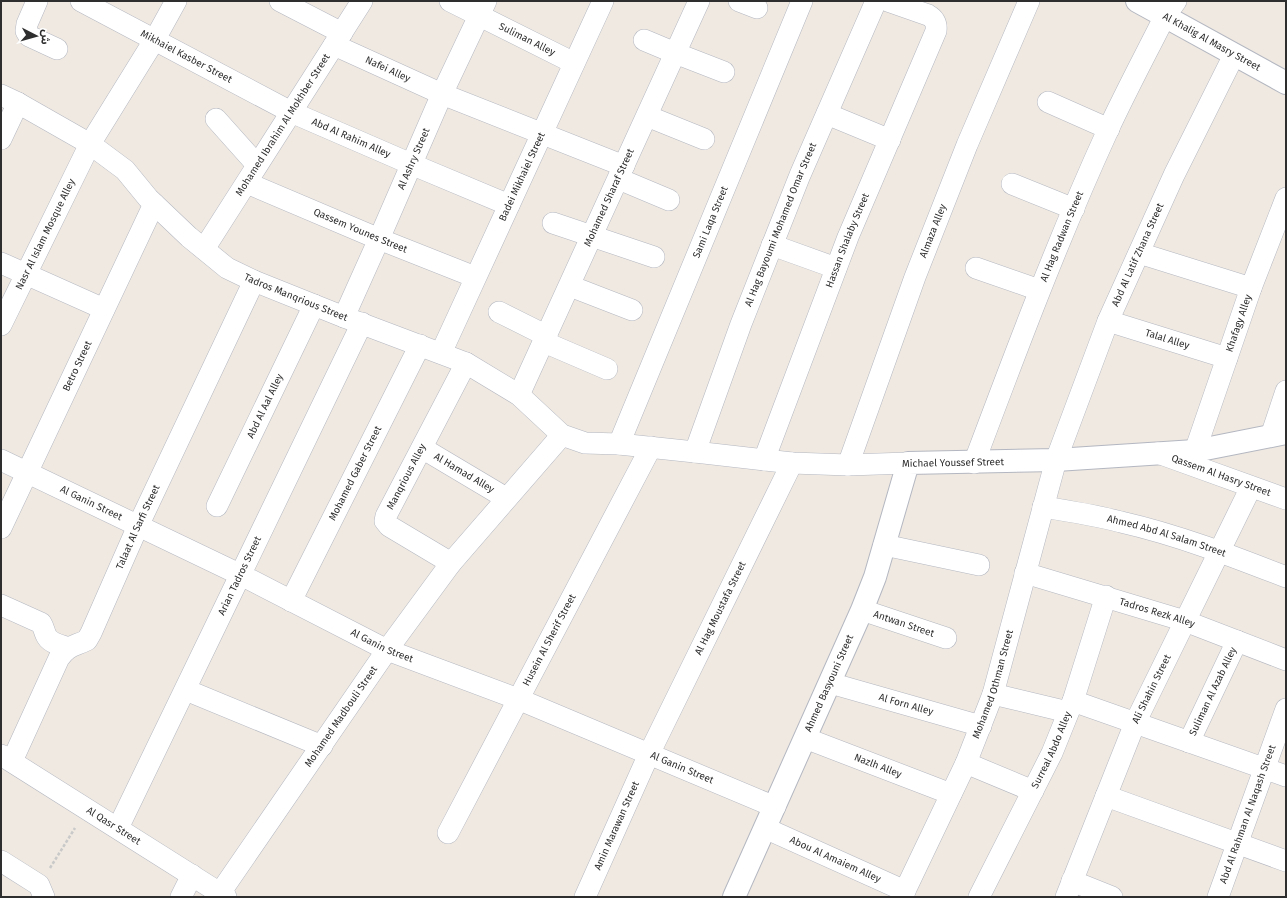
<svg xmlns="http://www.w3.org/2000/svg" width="1287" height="898" font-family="'Fira Sans','Noto Sans Arabic',sans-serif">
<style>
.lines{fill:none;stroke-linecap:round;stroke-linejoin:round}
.minor-casing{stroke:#b4b7c1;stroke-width:22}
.tertiary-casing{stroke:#b4b7c1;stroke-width:24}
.path{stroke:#c9c9c9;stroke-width:2.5;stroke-dasharray:3 2;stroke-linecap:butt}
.minor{stroke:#fff;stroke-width:21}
.tertiary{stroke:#fff;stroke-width:22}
.labels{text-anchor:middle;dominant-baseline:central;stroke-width:4;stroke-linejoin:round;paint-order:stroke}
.street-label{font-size:10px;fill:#2e2e2e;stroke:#fff}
</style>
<rect width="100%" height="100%" fill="#efe9e1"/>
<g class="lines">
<g class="minor-casing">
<g id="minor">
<path d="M37,1L27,24L26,31L29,36L57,49"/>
<path id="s1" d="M81,1L291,112L411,164L509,205"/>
<path d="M280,1L342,33"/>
<path id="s2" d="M450,1L574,63"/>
<path d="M739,1L757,8"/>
<path d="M644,40L675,53L724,72"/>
<path id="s3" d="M334,45L442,94L624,166"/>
<path id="s4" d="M1,95L18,103L90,144L125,170L148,198L189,237L227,268L254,281L344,317L466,363L519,395L562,435L585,443L619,444L695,452L792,463L848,465L908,463"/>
<path d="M1048,102L1109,129"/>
<path d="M827,114L890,140"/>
<path d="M647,116L704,139"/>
<path d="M216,119L257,165"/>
<path d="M1,139L18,103"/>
<path d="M619,179L669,200"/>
<path id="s5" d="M247,183L379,239L475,277"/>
<path d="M1012,184L1074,209"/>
<path d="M553,223L654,257"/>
<path d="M772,245L836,268"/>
<path id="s6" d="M204,249L362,1"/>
<path d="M1139,253L1251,288"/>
<path d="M1,263L104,309"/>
<path d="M976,268L1039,290"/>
<path d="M570,286L632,310"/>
<path d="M499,312L547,336"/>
<path id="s7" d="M344,317L379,239L442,94L486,1"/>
<path id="s8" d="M1108,321L1227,358"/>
<path id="s9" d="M1,325L90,144L155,39L176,1"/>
<path d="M544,342L607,369"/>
<path id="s10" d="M441,353L603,1"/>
<path id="s11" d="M519,395L699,1"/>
<path d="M1271,436L1286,391"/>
<path id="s12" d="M619,444L802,1"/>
<path id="s13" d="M422,448L506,498"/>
<path id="s14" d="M1195,451L1251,288L1286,198"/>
<path id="s15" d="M695,452L741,324L800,175L876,1"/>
<path id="s16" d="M1158,453L1286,499"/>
<path id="s17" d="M1,460L241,575L387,650L518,699L775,807"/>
<path id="s18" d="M764,460L848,237L936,31C937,23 935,19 928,15L888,1"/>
<path id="s19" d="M974,463C1016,351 1058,239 1108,130C1126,91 1146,54 1165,16L1176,1"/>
<path id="s20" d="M848,465L915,277L967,145L1029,1"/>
<path id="s21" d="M217,506L314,305"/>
<path id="s22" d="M1043,507C1069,511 1095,515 1121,522C1178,535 1232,556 1286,577"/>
<path id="s23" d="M1,528L154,204"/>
<path d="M884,545L979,565"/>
<path id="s24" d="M451,563L389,526L385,521L386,516L466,363"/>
<path id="s25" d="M1025,573L1185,621L1286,660"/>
<path id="s26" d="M291,601L420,345"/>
<path d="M1,605L41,623C44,628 44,631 46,635C49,643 61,645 68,648"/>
<path id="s27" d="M862,610L946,638"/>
<path id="s28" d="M830,683L981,726"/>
<path d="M186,690L322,746"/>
<path d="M993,694L1068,712"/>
<path d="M1073,701L1286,776"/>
<path id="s29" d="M805,738L951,794"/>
<path id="s30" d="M1189,742L1237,641"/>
<path id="s31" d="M1,755L226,897"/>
<path id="s32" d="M12,761L59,658C69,645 73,647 87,640L91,633L138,526L254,281"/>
<path d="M966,763L1033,791"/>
<path d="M1106,796L1286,861"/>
<path id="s33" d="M118,828L362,323"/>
<path id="s34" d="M765,828L905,891"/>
<path id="s35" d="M448,833L651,447"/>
<path d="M1,861L39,885L44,897"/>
<path d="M1072,881L1112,897"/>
<path id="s36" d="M220,893L387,650L451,563L562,435"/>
<path d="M181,897L192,875"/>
<path id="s37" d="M585,897L649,754L792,463"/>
<path id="s38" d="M902,897L966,763L993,694L1056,460L1108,321L1174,175L1234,55"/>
<path id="s39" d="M979,897L1052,753L1073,701L1106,596"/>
<path id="s40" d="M1066,897L1135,723L1251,487"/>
<path id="s41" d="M1218,897L1286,709"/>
</g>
</g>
<g class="tertiary-casing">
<g id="tertiary">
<path id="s42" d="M1137,1L1286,83"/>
<path id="s43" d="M734,897L862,610L875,577L908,463L1056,460L1195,451L1286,433"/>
</g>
</g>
<path class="path" d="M50,868L75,828"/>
<use href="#minor" class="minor"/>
<use href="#tertiary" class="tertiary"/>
</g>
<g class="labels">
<g class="street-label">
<text stroke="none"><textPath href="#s2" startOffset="86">Suliman Alley</textPath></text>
<text stroke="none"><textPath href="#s42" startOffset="85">Al Khalig Al Masry Street</textPath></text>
<text stroke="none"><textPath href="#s1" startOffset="119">Mikhaiel Kasber Street</textPath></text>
<text stroke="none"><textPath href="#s3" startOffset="59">Nafei Alley</textPath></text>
<text stroke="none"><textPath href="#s6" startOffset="147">Mohamed Ibrahim Al Mokhber Street</textPath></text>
<text stroke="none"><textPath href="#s1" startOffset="303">Abd Al Rahim Alley</textPath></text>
<text stroke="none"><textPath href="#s7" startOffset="173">Al Ashry Street</textPath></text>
<text stroke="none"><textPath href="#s10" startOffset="194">Badei Mikhaiel Street</textPath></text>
<text stroke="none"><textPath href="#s11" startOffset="217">Mohamed Sharaf Street</textPath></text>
<text stroke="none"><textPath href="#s12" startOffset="240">Sami Laqa Street</textPath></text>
<text stroke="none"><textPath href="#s15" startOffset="243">Al Hag Bayoumi Mohamed Omar Street</textPath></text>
<text stroke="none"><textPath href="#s5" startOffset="123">Qassem Younes Street</textPath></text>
<text stroke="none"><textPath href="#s20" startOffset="249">Almaza Alley</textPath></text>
<text stroke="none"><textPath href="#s9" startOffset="101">Nasr Al Islam Mosque Alley</textPath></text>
<text stroke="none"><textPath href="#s19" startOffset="243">Al Hag Radwan Street</textPath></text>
<text stroke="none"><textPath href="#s18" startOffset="235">Hassan Shalaby Street</textPath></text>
<text stroke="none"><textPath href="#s38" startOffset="686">Abd Al Latif Zhana Street</textPath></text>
<text stroke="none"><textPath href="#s4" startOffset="362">Tadros Manqrious Street</textPath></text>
<text stroke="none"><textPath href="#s14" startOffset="135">Khafagy Alley</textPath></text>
<text stroke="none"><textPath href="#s8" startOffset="62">Talal Alley</textPath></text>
<text stroke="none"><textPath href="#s23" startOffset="179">Betro Street</textPath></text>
<text stroke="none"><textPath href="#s21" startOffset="111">Abd Al Aal Alley</textPath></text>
<text transform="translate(953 463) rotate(-1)">Michael Youssef Street</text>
<text stroke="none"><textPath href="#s26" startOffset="143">Mohamed Gaber Street</textPath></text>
<text stroke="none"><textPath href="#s13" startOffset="49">Al Hamad Alley</textPath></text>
<text stroke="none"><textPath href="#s24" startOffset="128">Manqrious Alley</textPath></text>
<text stroke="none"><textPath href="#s16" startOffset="67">Qassem Al Hasry Street</textPath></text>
<text stroke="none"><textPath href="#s17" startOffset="100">Al Ganin Street</textPath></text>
<text stroke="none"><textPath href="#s32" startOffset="271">Talaat Al Sarfi Street</textPath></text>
<text stroke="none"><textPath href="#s22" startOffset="127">Ahmed Abd Al Salam Street</textPath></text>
<text stroke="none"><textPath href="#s33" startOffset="280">Arian Tadros Street</textPath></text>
<text stroke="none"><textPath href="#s37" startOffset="319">Al Hag Moustafa Street</textPath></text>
<text stroke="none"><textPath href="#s25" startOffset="138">Tadros Rezk Alley</textPath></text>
<text stroke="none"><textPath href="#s27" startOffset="44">Antwan Street</textPath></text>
<text stroke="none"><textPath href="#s35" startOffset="218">Husein Al Sherif Street</textPath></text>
<text stroke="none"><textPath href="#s17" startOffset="424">Al Ganin Street</textPath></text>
<text stroke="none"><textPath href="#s43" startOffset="234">Ahmed Basyouni Street</textPath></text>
<text stroke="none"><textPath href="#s38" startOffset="232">Mohamed Othman Street</textPath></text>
<text stroke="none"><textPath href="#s40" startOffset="225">Ali Shahin Street</textPath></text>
<text stroke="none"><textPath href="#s30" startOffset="56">Suliman Al Azab Alley</textPath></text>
<text stroke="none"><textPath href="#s28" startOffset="79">Al Forn Alley</textPath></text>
<text stroke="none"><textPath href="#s36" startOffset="214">Mohamed Madbouli Street</textPath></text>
<text stroke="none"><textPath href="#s39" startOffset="164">Surreal Abdo Alley</textPath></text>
<text stroke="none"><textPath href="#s29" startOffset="78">Nazlh Alley</textPath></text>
<text stroke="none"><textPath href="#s17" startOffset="748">Al Ganin Street</textPath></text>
<text stroke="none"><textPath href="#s41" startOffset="88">Abd Al Rahman Al Naqash Street</textPath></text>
<text stroke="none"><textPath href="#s31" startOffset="133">Al Qasr Street</textPath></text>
<text stroke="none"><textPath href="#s37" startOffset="78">Amin Marawan Street</textPath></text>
<text stroke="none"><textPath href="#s34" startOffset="77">Abou Al Amaiem Alley</textPath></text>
</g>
</g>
<rect width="1287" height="898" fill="none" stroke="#2e2e2e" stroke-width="4"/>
<g transform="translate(36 36) rotate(96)" stroke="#ffffff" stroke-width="3" paint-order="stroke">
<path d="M0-3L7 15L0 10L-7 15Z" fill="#2e2e2e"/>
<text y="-6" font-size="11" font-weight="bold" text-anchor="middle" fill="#2e2e2e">ش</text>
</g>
</svg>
